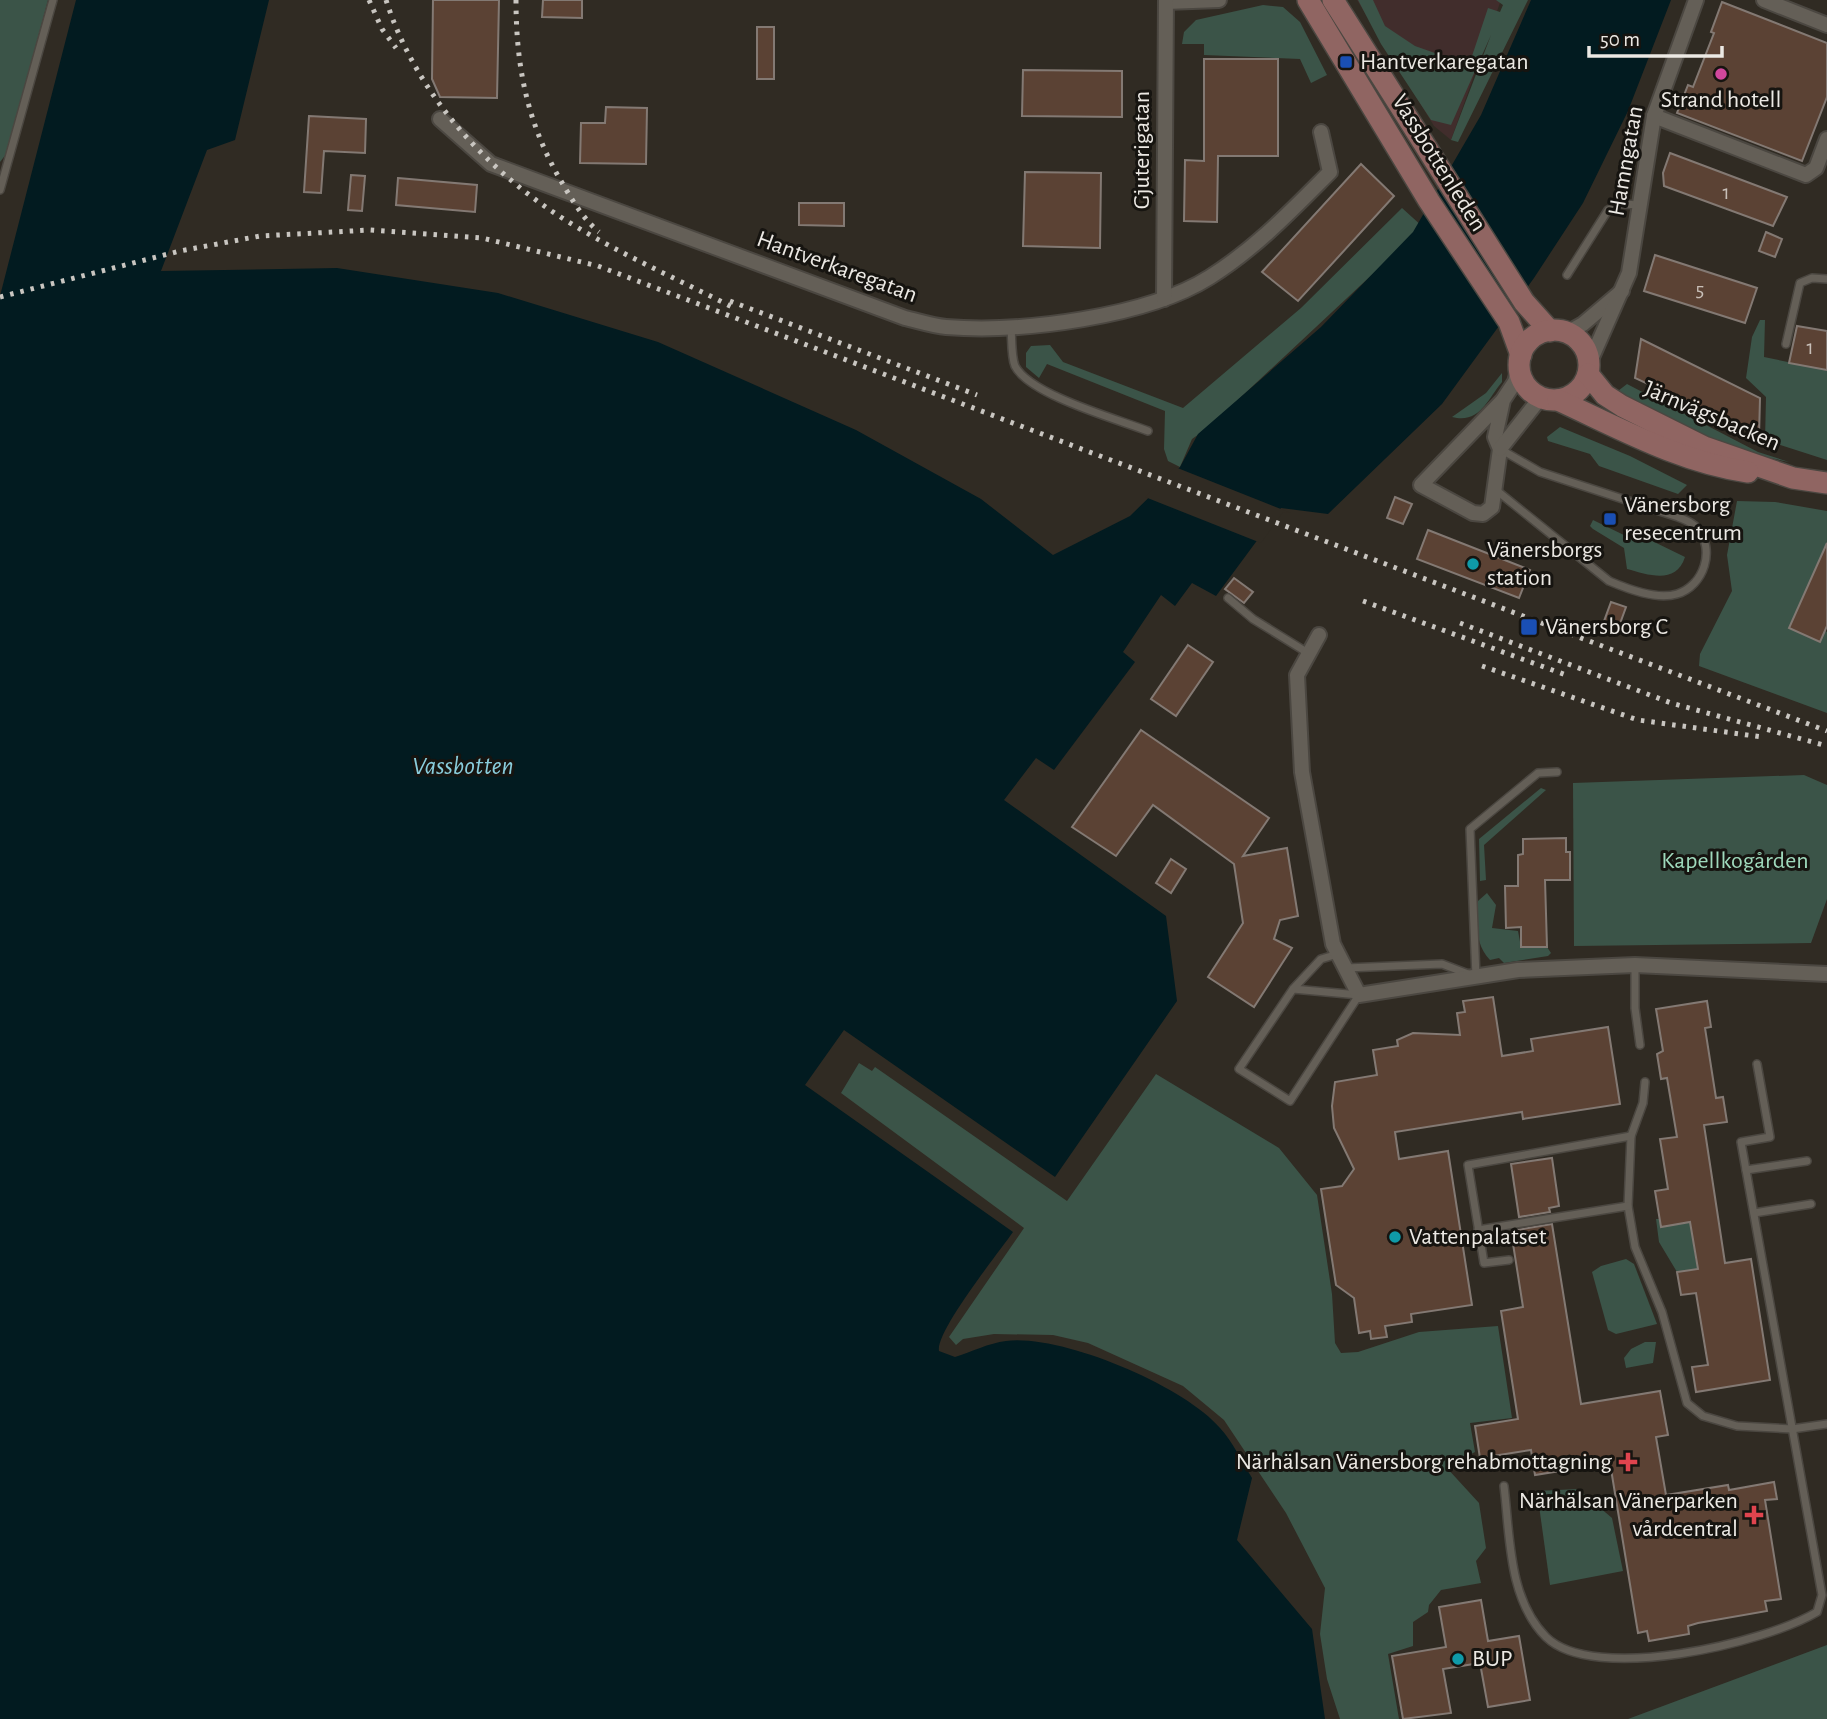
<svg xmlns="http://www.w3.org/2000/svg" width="1827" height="1719" font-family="'Alegreya Sans',sans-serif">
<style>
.commercial{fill:#412d2c}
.green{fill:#3b5448}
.water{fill:#021b20}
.pier{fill:#302b23}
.building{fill:#5b4234;stroke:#837973;stroke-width:2}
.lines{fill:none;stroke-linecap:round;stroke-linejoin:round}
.service-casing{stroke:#4b4741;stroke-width:10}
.minor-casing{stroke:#4b4741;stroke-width:18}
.secondary-casing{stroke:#4b4741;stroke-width:24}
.service{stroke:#645f57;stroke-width:7}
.minor{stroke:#645f57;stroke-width:14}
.secondary{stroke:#906562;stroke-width:21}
.rail{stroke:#c9c6c1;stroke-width:5;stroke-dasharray:3.5 7;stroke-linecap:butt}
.transit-dot{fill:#1a4fb4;stroke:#161410;stroke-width:2.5}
.hotel-dot{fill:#d1479c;stroke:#161410;stroke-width:2.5}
.culture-dot{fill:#0f9aa8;stroke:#161410;stroke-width:2.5}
.health-dot{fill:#e0444e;stroke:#161410;stroke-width:2.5}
.labels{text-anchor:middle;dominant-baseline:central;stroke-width:6;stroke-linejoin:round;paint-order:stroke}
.number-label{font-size:21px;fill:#c8bfb8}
.poi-label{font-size:24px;fill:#ece9e4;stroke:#161410;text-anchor:start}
.street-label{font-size:24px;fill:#ece9e4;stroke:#161410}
.park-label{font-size:24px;fill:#9fd9bc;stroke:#161410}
.water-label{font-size:26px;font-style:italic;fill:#89cddc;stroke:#161410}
</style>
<rect width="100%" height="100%" fill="#302b23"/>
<path class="commercial" d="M1357,0H1501L1451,140L1434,126Z"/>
<g class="green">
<path d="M0,0H48L7,153L0,162Z"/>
<path d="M1358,0H1373L1385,26L1415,46L1469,65L1488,8L1500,12L1503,5L1496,0H1528L1458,142L1451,140L1491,35L1451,125L1431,120L1381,44Z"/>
<path d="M1263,5L1283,7L1300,22L1327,75L1311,83L1300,59L1204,55V44H1182L1184,32L1196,20Z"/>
<path d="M1402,208L1423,227L1209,427L1192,439L1180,467L1168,461L1164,449L1165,411L1047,364L1039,378L1026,367V353L1031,346L1050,345L1063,362L1183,408L1301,308Z"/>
<path d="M1760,320H1765L1764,357L1827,370V460L1765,440L1766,397L1746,378L1752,337Z"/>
<path d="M1502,373V382C1487,400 1480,424 1452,417L1486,393Z"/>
<path d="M1627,384L1758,452L1789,462L1737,451L1614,394Z"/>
<path d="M1560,427L1630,456L1687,485L1678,494L1599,466L1590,454L1548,441L1547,437Z"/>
<path d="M1737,501L1775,502L1827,511V568L1789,628L1819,642L1825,631L1827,632V713L1699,666L1700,654L1732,591L1727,555Z"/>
<path d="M1593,520L1630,538L1644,537L1685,557C1676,585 1649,575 1627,569L1624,548L1593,529L1590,526Z"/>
<path d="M1804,775L1827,785V899L1811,943L1574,946L1573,783Z"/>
<path d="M1541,788L1546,790L1484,845L1486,880L1480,881L1479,839Z"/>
<path d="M1487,893L1496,905L1492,928L1518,931L1521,947H1547L1551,953L1548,956L1504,963L1499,958L1490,960C1474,943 1477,923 1478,901Z"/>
<path d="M859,1063L872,1071L875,1067L1067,1201L1156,1074L1279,1148L1317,1195L1332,1294L1335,1343L1341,1353L1358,1352L1419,1332L1498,1326L1512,1418L1470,1423L1475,1452L1446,1467L1479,1503L1486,1548L1476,1561L1481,1583L1441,1590L1429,1605L1428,1612L1413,1622V1646L1388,1654L1399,1719H1340L1327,1679L1320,1634L1325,1588L1286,1513L1224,1420L1183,1386L1088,1343L1053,1335L994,1334L963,1339L956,1345L949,1337L1024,1228L841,1093Z"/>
<path d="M1656,1219H1659L1661,1226L1690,1222L1696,1261L1704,1268L1677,1272L1659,1242Z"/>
<path d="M1626,1259L1634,1264L1657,1324L1616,1334L1608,1330L1592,1272L1601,1266Z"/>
<path d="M1645,1342H1656L1653,1363L1626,1368L1624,1358L1631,1349Z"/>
<path d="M1578,1489L1612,1518L1623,1571L1550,1585L1537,1491Z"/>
<path d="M1827,1645V1719H1628Z"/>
</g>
<path class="water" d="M76,0H269L235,140L207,150L161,271L337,268L498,293L658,342L856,430L981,499L1053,555L1130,516L1180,467L1198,434L1321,327L1413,232L1481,115L1531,0H1671L1628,111L1583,203L1534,278L1442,404L1328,514L1281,508L1216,596L1192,583L1175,606L1161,595L1123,652L1135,662L1054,770L1036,758L1004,800L1166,916L1177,1001L1055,1177L844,1030L805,1085L1013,1232C999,1252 935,1332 939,1351L955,1357C971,1352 989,1343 1006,1341C1062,1334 1184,1386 1220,1428C1233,1442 1242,1462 1252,1478L1237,1540L1312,1629L1325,1719H0V296Z"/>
<path class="pier" d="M1175,467L1291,513L1283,512L1261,543L1145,497Z"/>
<g class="building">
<path d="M433,0H499L497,98L440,97L432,79Z"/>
<path d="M543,0H582V18L542,17Z"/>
<path d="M1722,2L1827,43V97L1802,161L1677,113L1688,85L1693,87L1714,33L1711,32Z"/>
<rect x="757" y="27" width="17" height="52"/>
<path d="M1204,59H1278V156H1218L1217,222L1184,221L1185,160L1204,161Z"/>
<path d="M1023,70L1122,71V117L1022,116Z"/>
<path d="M606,107L647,108L646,164L580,163L581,123H605Z"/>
<path d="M309,116L366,119L365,153L324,151L321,193L304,192Z"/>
<path d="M1670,153L1787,197L1773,226L1664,186L1663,173Z"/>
<path d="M1361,164L1394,196L1298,301L1262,272Z"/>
<path d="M1025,172L1101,173L1100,248L1023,246Z"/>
<path d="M351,175L365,176L362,211L348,210Z"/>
<path d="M398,178L477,185L475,212L396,205Z"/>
<path d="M799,203H844V226L799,225Z"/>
<path d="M1766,232L1782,239L1775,257L1759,251Z"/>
<path d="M1655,255L1757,288L1745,323L1644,291Z"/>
<path d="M1797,326L1827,331V370L1789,363Z"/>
<path d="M1641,339L1760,398L1759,436L1635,378Z"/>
<path d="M1395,497L1412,504L1403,524L1387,518Z"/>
<path d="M1428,530L1530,570L1519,598L1417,559Z"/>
<path d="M1827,543V626L1820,642L1789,628Z"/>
<path d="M1234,578L1253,592L1244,603L1225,589Z"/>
<path d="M1611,602L1626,607L1618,629L1603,624Z"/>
<path d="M1188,645L1213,662L1176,716L1151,699Z"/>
<path d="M1141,730L1269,818L1243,856L1287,848L1298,916L1280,920L1274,939L1292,948L1254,1007L1208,977L1243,923L1234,864L1153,805L1116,856L1072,827Z"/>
<path d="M1566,838V852H1570V880H1545L1547,947H1521V927L1506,928L1505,886H1518V855L1523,854V839Z"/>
<path d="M1171,859L1186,869L1171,893L1156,883Z"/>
<path d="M1493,997L1502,1056L1533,1051L1531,1039L1608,1027L1620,1104L1523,1119L1522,1112L1395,1132L1399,1159L1448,1151L1472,1305L1411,1314L1412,1322L1385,1326L1387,1337L1371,1339L1370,1331L1359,1333L1354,1298L1336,1285L1321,1189L1342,1186L1354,1169L1334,1128L1332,1106L1335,1082L1377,1075L1373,1050L1398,1046L1397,1040L1413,1033L1460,1035L1457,1013L1465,1012L1463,1001Z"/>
<path d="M1707,1001L1711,1027L1705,1028L1716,1098L1723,1097L1727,1122L1704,1125L1725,1263L1751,1259L1770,1380L1696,1392L1692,1367L1708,1365L1696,1293L1681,1295L1677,1272L1698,1269L1690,1222L1661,1227L1655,1191L1668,1189L1660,1139L1677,1137L1667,1078L1661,1079L1657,1054L1663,1051L1656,1009Z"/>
<path d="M1552,1158L1559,1206L1549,1208L1550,1212L1519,1217L1511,1164Z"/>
<path d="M1552,1224L1581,1404L1660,1391L1668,1435L1656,1437L1666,1495L1728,1485L1729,1490L1774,1482L1777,1499L1765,1500L1781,1599L1765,1601L1767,1611L1698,1623L1688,1626L1689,1634L1649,1641L1647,1631L1638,1633L1610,1463L1535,1475L1531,1450L1480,1458L1475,1426L1518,1419L1501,1311L1523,1307L1511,1231Z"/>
<path d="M1481,1600L1488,1641L1519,1636L1530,1700L1488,1707L1480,1663L1443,1669L1451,1713L1403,1719L1392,1656L1446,1647L1439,1607Z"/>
</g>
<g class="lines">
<g class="service-casing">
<g id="service">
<path d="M0,190L53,0"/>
<path d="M1567,275L1608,210L1621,204L1641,205"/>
<path d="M1011,328C1012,339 1011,356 1015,366C1030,395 1117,419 1148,431"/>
<path d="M1786,344L1800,283L1812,278L1827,279"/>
<path d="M1496,490L1609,581C1628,589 1656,600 1677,594C1704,586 1716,549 1697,528C1692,522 1685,520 1678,517L1540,472L1500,449"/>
<path d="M1228,598L1253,619L1308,653"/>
<path d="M1635,965V1008L1640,1045"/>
<path d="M1346,968L1442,964L1476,977L1470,829L1538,773L1557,772"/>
<path d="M1293,989L1359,995L1290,1101L1239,1069L1293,989L1321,959L1338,954"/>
<path d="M1645,1082L1643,1103L1631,1136L1628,1206L1635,1247L1662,1312L1687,1403L1703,1416L1737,1426L1792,1429L1827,1424"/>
<path d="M1746,1170L1807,1161"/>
<path d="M1754,1213L1811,1204"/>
<path d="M1478,1230L1628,1206"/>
<path d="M1509,1260L1484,1263L1468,1165L1631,1136"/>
<path d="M1504,1486C1510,1535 1508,1599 1546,1637C1594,1684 1765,1643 1817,1612L1822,1595L1741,1142L1770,1137L1757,1064"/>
</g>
</g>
<g class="minor-casing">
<g id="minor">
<path d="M1764,0L1827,25"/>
<path d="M1166,2L1219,0"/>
<path d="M1654,116L1806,175L1816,168L1827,139"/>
<path d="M440,119L491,164L905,318C918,321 933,326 946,327C1021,333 1147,317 1210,277C1256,248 1292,210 1330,172L1321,132"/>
<path d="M1164,299L1166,0"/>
<path d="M1567,333L1583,324L1622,291"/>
<path d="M1589,364L1629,273L1654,116L1696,0"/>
<path d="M1503,400L1421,485L1473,513L1483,514L1492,507L1500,449L1495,437L1503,400L1515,382L1520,363"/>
<path d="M1500,449L1541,397"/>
<path d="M1319,635L1297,675L1302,772L1333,944L1359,995L1518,970L1635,965L1827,974"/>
</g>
</g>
<g class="secondary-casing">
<g id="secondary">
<path d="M1308,0L1429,201L1509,322L1521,355"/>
<path d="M1333,0L1524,302L1550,331"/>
<circle cx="1554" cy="365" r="35"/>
<path d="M1588,374L1605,395L1622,406L1704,447L1793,478L1827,483"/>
<path d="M1558,400C1621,429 1680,462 1748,472"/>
</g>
</g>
<use href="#service" class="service"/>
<use href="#minor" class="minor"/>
<use href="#secondary" class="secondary"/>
<g class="rail">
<path d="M369,0L382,29L396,48"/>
<path d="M386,0C414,88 479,163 556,214C612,251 676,278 736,309"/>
<path d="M516,0C516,66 527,123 561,181C571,198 583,219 599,232"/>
<path d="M0,297L180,251L260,236L370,230L482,238L598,266L1827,731"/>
<path d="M730,301L977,395"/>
<path d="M1363,601L1566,675"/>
<path d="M1460,623L1671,703L1827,746"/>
<path d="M1482,666L1638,720L1762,737"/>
</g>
</g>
<g class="transit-dot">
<rect x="1339" y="55" width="14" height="14" rx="3.5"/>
<rect x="1603" y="512" width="14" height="14" rx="3.5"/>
<rect x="1520" y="618" width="18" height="18" rx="3.5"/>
</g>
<circle class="hotel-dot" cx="1721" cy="74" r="7"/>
<g class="culture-dot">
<circle cx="1473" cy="564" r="7"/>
<circle cx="1395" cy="1237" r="7"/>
<circle cx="1458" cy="1659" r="7"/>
</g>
<g class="health-dot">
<path d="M1624.5 1451.5h7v7h7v7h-7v7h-7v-7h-7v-7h7z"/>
<path d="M1750.5 1504.5h7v7h7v7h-7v7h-7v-7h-7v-7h7z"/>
</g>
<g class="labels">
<g class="number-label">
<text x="1726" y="192">1</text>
<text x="1700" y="289">5</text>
<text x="1810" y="347">1</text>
</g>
<g class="poi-label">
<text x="1360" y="62">Hantverkaregatan</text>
<text x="1721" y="100" text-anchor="middle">Strand hotell</text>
<text x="1624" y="505">Vänersborg<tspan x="1624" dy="28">resecentrum</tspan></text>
<text x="1487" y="550">Vänersborgs<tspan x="1487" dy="28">station</tspan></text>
<text x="1545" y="627">Vänersborg C</text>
<text x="1409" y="1237">Vattenpalatset</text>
<text x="1612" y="1462" text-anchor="end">Närhälsan Vänersborg rehabmottagning</text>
<text x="1738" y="1501" text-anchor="end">Närhälsan Vänerparken<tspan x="1738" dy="28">vårdcentral</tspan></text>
<text x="1472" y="1659">BUP</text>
</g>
<g class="street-label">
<text transform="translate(1142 150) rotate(-90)">Gjuterigatan</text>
<text transform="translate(1626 161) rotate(-80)">Hamngatan</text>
<text transform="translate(1439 163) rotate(58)">Vassbottenleden</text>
<text transform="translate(837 267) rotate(20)">Hantverkaregatan</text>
<text transform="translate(1712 416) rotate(23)">Järnvägsbacken</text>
</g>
<g class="park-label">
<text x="1735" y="861">Kapellkogården</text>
</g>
<g class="water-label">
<text x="463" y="766">Vassbotten</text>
</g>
</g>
<path d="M1589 46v10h133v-10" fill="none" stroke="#ece9e4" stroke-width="3.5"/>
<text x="1600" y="46" font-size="21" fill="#ece9e4" stroke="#161410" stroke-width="5" paint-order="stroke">50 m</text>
</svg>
